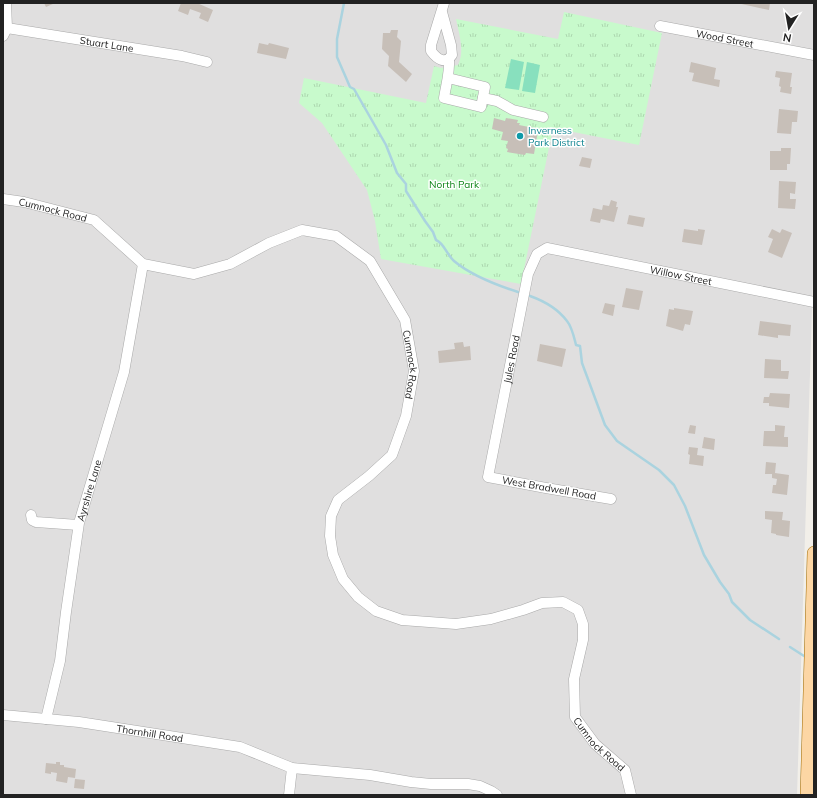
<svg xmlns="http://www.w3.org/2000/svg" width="817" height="798" font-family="Mulish,sans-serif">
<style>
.residential{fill:#e0dfdf}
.park{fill:url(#park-tufts)}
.pitch{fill:#88e0be}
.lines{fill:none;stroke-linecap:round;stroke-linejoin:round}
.stream{stroke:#aad3df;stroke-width:2.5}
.building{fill:#c7bfb8}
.minor-casing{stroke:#a9a9a9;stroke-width:11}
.major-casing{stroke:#a06b00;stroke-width:14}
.minor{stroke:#fff;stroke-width:10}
.major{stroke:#fcd6a4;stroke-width:13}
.culture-dot{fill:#0f9aa8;stroke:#fff;stroke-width:1.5}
.labels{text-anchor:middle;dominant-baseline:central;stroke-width:3;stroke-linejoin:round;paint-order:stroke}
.street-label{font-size:10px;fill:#222;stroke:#fff}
.culture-label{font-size:10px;fill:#0d838f;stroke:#fff;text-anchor:start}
.park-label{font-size:10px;fill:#0c8416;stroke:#fff}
</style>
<defs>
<pattern id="park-tufts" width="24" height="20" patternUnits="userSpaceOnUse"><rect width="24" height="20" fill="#c8facc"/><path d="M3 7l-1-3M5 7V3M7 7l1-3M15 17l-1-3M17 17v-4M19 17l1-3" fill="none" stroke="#acd6af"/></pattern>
</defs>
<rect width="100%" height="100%" fill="#f2efe9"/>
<path class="residential" d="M3,3H814V244L797,795H3Z"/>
<path class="park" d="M564,12L662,33L639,145L553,128L521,284L381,259L375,221L367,190L322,123L299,103L304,78L426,103L434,66L441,68L458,65C465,51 459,34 456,19L558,39Z"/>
<g class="pitch">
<path d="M511,59L524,62L519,90L505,88Z"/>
<path d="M527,62L540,65L535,93L522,91Z"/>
</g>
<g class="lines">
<g class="stream">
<path d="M344,3L337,39V57L350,87L354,89L386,145L397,173L406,184V191L425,221L433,232L436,240C444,243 447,255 454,261C472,276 496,285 518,292"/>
<path d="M530,296C544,301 558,309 567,321C572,327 574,337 576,345L580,346L582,363L605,425L617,441L659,470L674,485L685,506L704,555L720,582L729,594L732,602L750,620L779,639"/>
<path d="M790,647L804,656"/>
</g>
</g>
<g class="building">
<path d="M44,3H55L46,7Z"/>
<path d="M181,3H197L213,10L208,22L199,18L201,13L190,9L188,15L178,11Z"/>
<path d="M737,3H770L769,10Z"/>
<path d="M391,30H398L397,37L401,41L399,62L412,74L406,82L388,66L389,56L382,49L383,33H390Z"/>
<path d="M259,43L268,45L269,43L289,48L286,59L257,53Z"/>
<path d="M691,62L716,68L714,79L720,80L719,87L692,81L694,73L689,72Z"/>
<path d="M776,71L792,73L790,87H792L791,94L780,92L781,87L779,86L780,78L775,77Z"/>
<path d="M779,109L798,111L797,122H792L791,134L777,133Z"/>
<path d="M494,118L505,121L506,118L518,120L517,123H520L519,125L534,128V130L538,131L534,154L526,153L525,155L507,152L508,149L506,148L508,141L501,140L503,132L492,129Z"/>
<path d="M781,148H791L790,164H787V170H770V151H781Z"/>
<path d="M582,157L592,159L590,168L579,166Z"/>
<path d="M779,181L796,182L795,194L790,193V199H796L795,209L778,208Z"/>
<path d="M611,200L617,202L616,207H618L614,222L601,219L600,223L590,221L593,208L602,210L603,205L609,206Z"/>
<path d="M629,215L645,218L643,227L627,224Z"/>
<path d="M684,229L698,231V229L705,230L702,245L682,242Z"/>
<path d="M772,229L780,233L782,229L792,233L782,258L768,252L773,239L768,237Z"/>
<path d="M626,288L643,291L639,310L622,307Z"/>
<path d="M605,303L615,305L613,316L602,313Z"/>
<path d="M674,308L693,311L690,325L685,324L683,331L666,326L669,309L674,310Z"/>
<path d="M760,321L791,325L790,336L778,335V338L758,335Z"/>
<path d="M463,342L464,347L470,346L471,360L439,363L438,351L455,349L454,343Z"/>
<path d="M540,344L566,349L562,367L537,361Z"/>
<path d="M765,359L781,360V371H789L788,379L764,378Z"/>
<path d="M770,393L790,394L789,408L769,406V403H763L764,397H769Z"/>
<path d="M690,425L696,426L695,434L688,433Z"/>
<path d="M775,425L785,426L784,437H788V447L763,446L764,431H775Z"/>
<path d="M704,437L715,439L714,450L702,448Z"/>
<path d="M689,447L698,448L697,455L704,456L703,466L689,464L690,455L688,454Z"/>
<path d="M766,462L776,463L775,473L789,475L787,495L772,493L773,485H776L777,479L772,478V474H765Z"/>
<path d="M765,511L783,512L782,520L790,521L789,537L776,535V534L771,533L772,520L765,519Z"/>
<path d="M56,762H60V765H64V767L76,769L75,778L68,777L67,783L56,781L57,773L51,772V774L45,773L46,763L56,764Z"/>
<path d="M75,779L85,780L84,789L74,788Z"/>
</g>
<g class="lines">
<g class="minor-casing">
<g id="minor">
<path d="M442,12L451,45L452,55C445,65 437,59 431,51V45L444,3"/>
<path id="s1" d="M660,26L814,55"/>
<path id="s2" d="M7,28L182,56L207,62"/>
<path d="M3,36L7,28L6,3"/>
<path d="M448,78L485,87L481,107L444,98C446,85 450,72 449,59"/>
<path d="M483,98L497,101L513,110L543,117"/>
<path id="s3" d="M3,199L24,202L94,220L143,264L194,274L230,264L269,243L302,230L336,236L370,261L405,320L414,371L406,416L392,455L369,476L338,500L331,516L330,536L333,555L343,579L358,597L376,611L402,620L456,624L491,619L523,610L542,603L563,602L578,610L583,624V640L574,679L575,717L595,744L625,770L631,795"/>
<path id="s4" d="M611,499L546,488L488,477L528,274L537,254L547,248L814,302"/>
<path d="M31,515L32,520L36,522L78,525"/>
<path id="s5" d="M3,715L79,722L240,747L292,768L370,775L411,782L431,784H468L480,786L491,791L497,795"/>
<path id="s6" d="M46,719L60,661L66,612L79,523L124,372L143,264"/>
<path d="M289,795L292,768"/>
</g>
</g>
<g class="major-casing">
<path id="major" d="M807,795L814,553"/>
</g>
<use href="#minor" class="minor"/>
<use href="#major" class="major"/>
</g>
<circle class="culture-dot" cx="520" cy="136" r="4"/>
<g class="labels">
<g class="street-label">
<text stroke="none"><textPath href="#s1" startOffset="66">Wood Street</textPath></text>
<text stroke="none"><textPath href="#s2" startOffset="101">Stuart Lane</textPath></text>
<text stroke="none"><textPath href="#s3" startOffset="51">Cumnock Road</textPath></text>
<text stroke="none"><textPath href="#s4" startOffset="502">Willow Street</textPath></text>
<text stroke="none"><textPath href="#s4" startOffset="245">Jules Road</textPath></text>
<text stroke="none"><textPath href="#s3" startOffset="519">Cumnock Road</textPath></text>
<text transform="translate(549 488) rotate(10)">West Bradwell Road</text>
<text stroke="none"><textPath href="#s6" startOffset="233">Ayrshire Lane</textPath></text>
<text stroke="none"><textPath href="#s5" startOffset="148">Thornhill Road</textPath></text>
<text stroke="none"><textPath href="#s3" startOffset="1166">Cumnock Road</textPath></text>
</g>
<g class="culture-label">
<text x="528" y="130">Inverness<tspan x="528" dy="12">Park District</tspan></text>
</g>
<g class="park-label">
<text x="454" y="184">North Park</text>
</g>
</g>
<rect width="817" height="798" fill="none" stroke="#222222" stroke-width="8"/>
<g transform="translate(789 28) rotate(191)" stroke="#ffffff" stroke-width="3" paint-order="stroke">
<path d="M0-3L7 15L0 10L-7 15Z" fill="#222222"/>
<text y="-6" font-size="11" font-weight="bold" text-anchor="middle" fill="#222222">N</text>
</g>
</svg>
